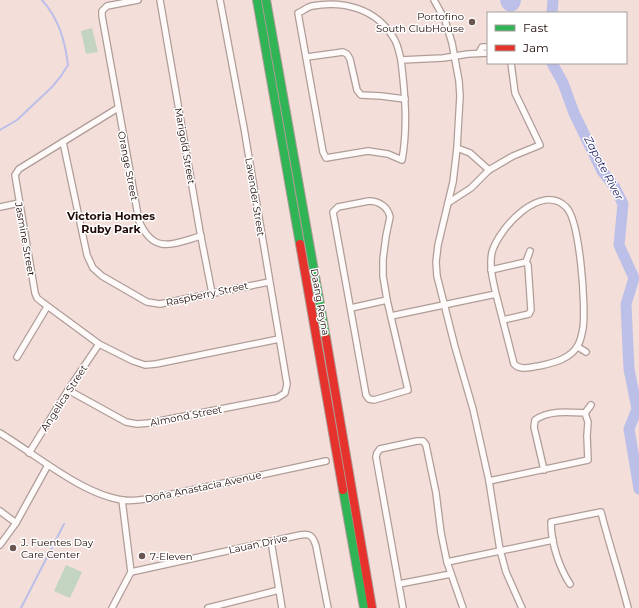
<svg xmlns="http://www.w3.org/2000/svg" width="639" height="608" font-family="Montserrat,sans-serif">
<style>
.green{fill:#c3d4c0}
.water{fill:#bcbfe8}
.lines{fill:none;stroke-linecap:round;stroke-linejoin:round}
.stream{stroke:#bcbfe8;stroke-width:2}
.river{stroke:#bcbfe8;stroke-width:11}
.street-casing{stroke:#b09d98;stroke-width:8}
.fast-casing{stroke:#b09d98;stroke-width:10}
.jam-casing{stroke:#b09d98;stroke-width:10}
.street{stroke:#fdfaf9;stroke-width:5.5}
.fast{stroke:#30b455;stroke-width:8}
.jam{stroke:#e5322d;stroke-width:8}
.poi-dot{fill:#6a5550;stroke:#fff;stroke-width:1.5}
.labels{text-anchor:middle;dominant-baseline:central;stroke-width:3;stroke-linejoin:round;paint-order:stroke}
.poi-label{font-size:10px;fill:#200b07;stroke:#fff;text-anchor:start}
.street-label{font-size:10px;fill:#200b07;stroke:#fff}
.water-label{font-size:11px;font-style:italic;fill:#1c1d62;stroke:#fff}
.neighbourhood-label{font-size:11px;font-weight:bold;fill:#200b07;stroke:#fff}
</style>
<rect width="100%" height="100%" fill="#f3ded9"/>
<g class="green">
<path d="M92,28L98,52L86,54L81,31Z"/>
<path d="M66,565L82,572L70,598L54,591Z"/>
</g>
<path class="water" d="M500,0H521C520,15 502,16 500,0Z"/>
<g class="lines">
<g class="stream">
<path d="M0,130L17,120L52,87L61,76L68,65C65,41 59,19 42,0"/>
<path d="M21,608L64,524"/>
</g>
<g class="river">
<path d="M552,13L553,0"/>
<path d="M552,63L563,83L574,113L602,171L614,186L623,204L619,245L634,278L626,304L629,369L637,409L629,429L639,489"/>
</g>
<g class="street-casing">
<g id="street">
<path d="M138,0L107,6L102,11V16L139,221C154,255 172,244 201,236"/>
<path d="M160,0L200,232L212,293"/>
<path d="M434,0L445,20L452,43L459,81L460,96L457,148L453,182L438,245L436,262L437,276L455,347L473,409L489,481L500,550L506,572L522,608"/>
<path d="M479,53L482,47H488"/>
<path d="M307,57L343,52L347,54L350,59L357,90L361,95L381,96L405,99"/>
<path d="M401,60C399,52 398,44 393,37C376,9 344,0 312,6C307,7 303,11 298,13L323,152L326,158L368,151L388,154L402,160C408,127 405,93 401,60L443,58L468,54L488,53"/>
<path d="M118,108L19,169L15,175L35,293L37,298L42,302L99,344L133,361L145,365L156,364L279,339"/>
<path d="M63,142L87,255L93,268L102,276L147,302L160,304L269,282"/>
<path d="M457,148L470,153L489,170"/>
<path d="M369,201C379,201 388,207 390,217L386,236L383,259V276L387,300L408,390L374,400L369,399L366,395L333,212L338,207Z"/>
<path d="M448,203L471,188L489,170L513,156L540,145L515,93L511,63"/>
<path d="M0,207L19,203"/>
<path d="M526,262L530,251"/>
<path d="M491,270L526,262L528,265L531,310L529,314L503,320"/>
<path d="M351,308L387,300"/>
<path d="M391,316L496,294C493,281 489,266 492,252C499,228 541,182 566,207C580,220 586,307 583,328C582,334 581,340 578,345C571,359 553,363 539,366C530,367 521,371 514,364L496,294"/>
<path d="M578,347L586,352"/>
<path d="M17,357L47,307"/>
<path d="M68,390L126,422L137,424L149,423L277,398L285,393L287,384L244,128L220,0"/>
<path d="M585,413L591,405"/>
<path d="M0,433C35,454 83,495 123,500C133,502 144,499 154,498L326,461"/>
<path d="M29,453L68,390L99,344"/>
<path d="M489,481L588,460L587,436L588,422L585,413C569,412 549,410 535,420L534,427L544,470"/>
<path d="M0,511L16,523"/>
<path d="M271,541L282,608"/>
<path d="M0,545L16,523L48,465"/>
<path d="M447,562L553,540"/>
<path d="M131,572L300,535C310,533 313,536 316,546L328,608"/>
<path d="M399,584L451,574"/>
<path d="M570,584C559,567 551,543 551,522L601,512C609,544 620,576 628,608"/>
<path d="M112,608L131,572L122,500"/>
<path d="M208,608L279,590"/>
<path d="M403,608L376,457L377,453L380,449L417,441H423L426,445L436,493L441,533L447,562L463,608"/>
</g>
</g>
<g class="fast-casing">
<g id="fast">
<path d="M257,0L300,244"/>
<path d="M266,0L326,338"/>
<path d="M343,490L364,608"/>
</g>
</g>
<g class="jam-casing">
<g id="jam">
<path d="M300,244L343,490"/>
<path d="M326,338L372,608"/>
</g>
</g>
<use href="#street" class="street"/>
<use href="#fast" class="fast"/>
<use href="#jam" class="jam"/>
</g>
<g class="poi-dot">
<circle cx="472" cy="22" r="4"/>
<circle cx="13" cy="548" r="4"/>
<circle cx="142" cy="556" r="4"/>
</g>
<g class="labels">
<g class="poi-label">
<text x="464" y="16" text-anchor="end">Portofino<tspan x="464" dy="12">South ClubHouse</tspan></text>
<text x="21" y="542">J. Fuentes Day<tspan x="21" dy="12">Care Center</tspan></text>
<text x="150" y="556">7-Eleven</text>
</g>
<g class="street-label">
<text transform="translate(185 146) rotate(80)">Marigold Street</text>
<text transform="translate(128 166) rotate(79)">Orange Street</text>
<text transform="translate(255 197) rotate(81)">Lavender Street</text>
<text transform="translate(25 239) rotate(80)">Jasmine Street</text>
<text transform="translate(207 294) rotate(-12)">Raspberry Street</text>
<text transform="translate(320 302) rotate(80)">Daang Reyna</text>
<text transform="translate(64 398) rotate(-57)">Angelica Street</text>
<text transform="translate(186 416) rotate(-11)">Almond Street</text>
<text transform="translate(203 487) rotate(-12)">Doña Anastacia Avenue</text>
<text transform="translate(258 544) rotate(-12)">Lauan Drive</text>
</g>
<g class="water-label">
<text transform="translate(604 168) rotate(62)">Zapote River</text>
</g>
<g class="neighbourhood-label">
<text x="111" y="216">Victoria Homes<tspan x="111" dy="13">Ruby Park</tspan></text>
</g>
</g>
<rect x="487" y="12" width="140" height="52" fill="#ffffff" stroke="#a69d9c"/>
<rect x="495" y="25" width="20" height="6" fill="#30b455" stroke="#a69d9c"/>
<text x="523" y="32" font-size="12" fill="#200b07">Fast</text>
<rect x="495" y="45" width="20" height="6" fill="#e5322d" stroke="#a69d9c"/>
<text x="523" y="52" font-size="12" fill="#200b07">Jam</text>
</svg>
